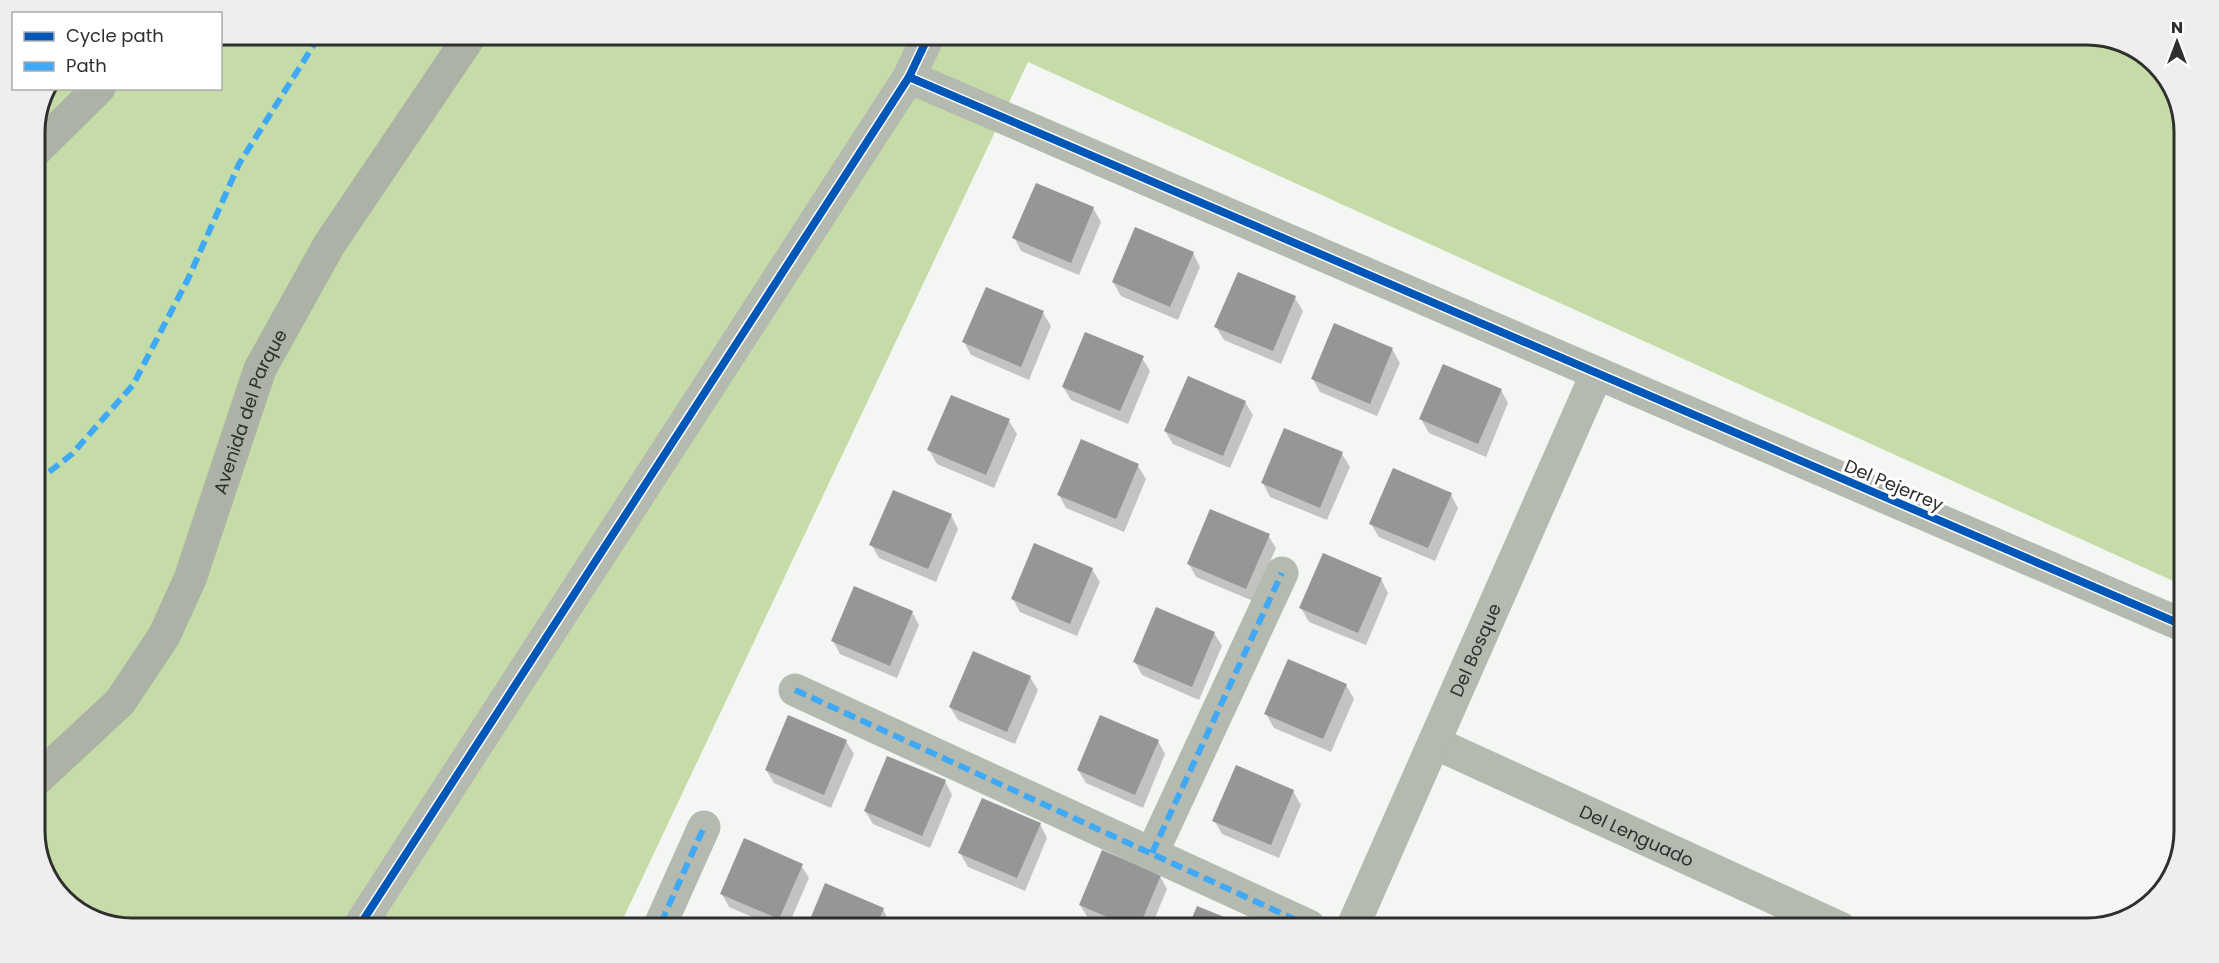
<svg xmlns="http://www.w3.org/2000/svg" width="2219" height="963" font-family="Poppins,sans-serif">
<style>
.forest{fill:#c5dca8}
.shadow{fill:#0003}
.building{fill:#959696}
.lines{fill:none;stroke-linecap:round;stroke-linejoin:round}
.minor{stroke:#b5bab0;stroke-width:33}
.major{stroke:#adb2a6;stroke-width:33}
.quiet{stroke:#3fa9f5;stroke-width:6;stroke-dasharray:12 6;stroke-linecap:butt}
.cycleway-casing{stroke:#fff;stroke-width:11}
.cycleway{stroke:#0057b8;stroke-width:8}
.labels{text-anchor:middle;dominant-baseline:central;stroke-width:6;stroke-linejoin:round;paint-order:stroke}
.street-label{font-size:18px;fill:#2f302e;stroke:#fff}
.rim{fill:none;stroke:#2f302e;stroke-width:3}
</style>
<rect width="100%" height="100%" fill="#f4f6f3"/>
<path class="forest" d="M221,35L2124,42L2168,78L2184,126L2180,584L1028,62L621,923L95,921L55,890L35,837V126L52,89L220,88Z"/>
<g class="shadow">
<path d="M1037,185L1093,208L1101,222L1079,275L1021,251L1014,237Z"/>
<path d="M1193,253L1200,267L1178,320L1121,296L1113,282Z"/>
<path d="M986,289L1043,313L1051,326L1029,380L971,355L964,342Z"/>
<path d="M1295,298L1303,311L1281,364L1224,340L1216,327Z"/>
<path d="M1392,349L1400,363L1377,416L1320,392L1313,379Z"/>
<path d="M1142,358L1150,371L1128,424L1071,400L1063,387Z"/>
<path d="M1501,390L1508,403L1486,457L1429,433L1421,419Z"/>
<path d="M1245,402L1253,415L1230,468L1173,444L1165,431Z"/>
<path d="M1009,421L1017,434L994,488L937,464L929,450Z"/>
<path d="M1082,441L1138,466L1146,479L1124,532L1066,508L1059,495Z"/>
<path d="M1342,454L1350,467L1327,520L1270,497L1263,483Z"/>
<path d="M1451,495L1458,508L1435,561L1379,537L1371,524Z"/>
<path d="M951,515L958,529L936,582L879,558L871,544Z"/>
<path d="M1268,535L1276,548L1253,601L1196,577L1189,564Z"/>
<path d="M1092,569L1100,582L1077,636L1020,612L1013,599Z"/>
<path d="M1381,579L1388,593L1366,645L1309,622L1301,608Z"/>
<path d="M912,612L919,625L897,678L840,654L833,641Z"/>
<path d="M1214,633L1222,646L1199,700L1142,675L1135,662Z"/>
<path d="M1030,677L1038,690L1015,744L958,720L950,707Z"/>
<path d="M1346,685L1354,699L1331,752L1274,728L1266,714Z"/>
<path d="M846,741L854,754L831,808L774,783L766,770Z"/>
<path d="M1158,741L1165,754L1143,808L1086,783L1078,770Z"/>
<path d="M945,781L952,795L930,848L873,824L865,811Z"/>
<path d="M1293,791L1301,805L1279,858L1222,834L1214,820Z"/>
<path d="M1040,824L1047,838L1025,891L968,867L960,853Z"/>
<path d="M801,865L809,878L789,924H769L729,907L722,894Z"/>
<path d="M1160,876L1167,889L1152,925H1103L1088,918L1080,905Z"/>
<path d="M883,909L890,924H809Z"/>
</g>
<g class="building">
<path d="M1036,183L1094,207L1071,263L1012,238Z"/>
<path d="M1135,227L1194,252L1170,307L1112,282Z"/>
<path d="M1238,272L1296,296L1273,351L1214,327Z"/>
<path d="M986,287L1044,311L1021,367L962,342Z"/>
<path d="M1334,323L1393,348L1370,404L1311,379Z"/>
<path d="M1085,332L1144,356L1120,411L1062,387Z"/>
<path d="M1443,364L1502,389L1478,444L1419,419Z"/>
<path d="M1188,376L1246,401L1223,456L1164,431Z"/>
<path d="M951,395L1010,419L986,475L927,450Z"/>
<path d="M1284,428L1343,452L1320,508L1261,483Z"/>
<path d="M1081,439L1139,464L1116,519L1057,495Z"/>
<path d="M1393,468L1452,493L1428,548L1369,524Z"/>
<path d="M893,490L952,514L928,569L869,545Z"/>
<path d="M1210,509L1270,534L1246,589L1187,564Z"/>
<path d="M1034,543L1093,568L1070,624L1011,599Z"/>
<path d="M1323,553L1382,578L1358,633L1299,608Z"/>
<path d="M854,586L913,611L890,666L831,641Z"/>
<path d="M1156,607L1215,632L1192,687L1133,662Z"/>
<path d="M973,651L1031,676L1007,732L949,707Z"/>
<path d="M1288,659L1347,684L1323,739L1264,714Z"/>
<path d="M788,715L847,740L824,795L765,770Z"/>
<path d="M1100,715L1159,740L1135,795L1077,770Z"/>
<path d="M887,756L946,780L922,836L864,811Z"/>
<path d="M1236,765L1294,790L1271,845L1212,821Z"/>
<path d="M982,798L1041,823L1017,878L958,853Z"/>
<path d="M744,838L803,864L779,919L720,894Z"/>
<path d="M1102,850L1161,875L1140,925H1126L1079,905Z"/>
<path d="M825,883L884,908L877,924H808Z"/>
<path d="M1197,906L1244,925H1189Z"/>
</g>
<g class="lines">
<g class="minor">
<path d="M909,77L2180,624"/>
<path d="M795,690L1309,926"/>
<path id="s1" d="M1435,743L1840,928"/>
<path d="M1152,853L1282,573"/>
<path d="M362,922L909,77L928,37"/>
<path d="M661,923L704,827"/>
<path id="s2" d="M1353,926L1597,373"/>
</g>
<g class="major">
<path d="M35,151L99,88"/>
<path id="s3" d="M35,781L120,702L164,636L190,579L260,369L329,245L470,36"/>
</g>
<g class="quiet">
<path d="M35,483L72,454L133,385L188,279L239,164L320,35"/>
<path d="M795,690L1309,926"/>
<path d="M1152,853L1282,573"/>
<path d="M661,923L704,827"/>
</g>
<g class="cycleway-casing">
<g id="cycleway">
<path d="M909,77L2180,624"/>
<path d="M362,922L909,77L928,37"/>
</g>
</g>
<use href="#cycleway" class="cycleway"/>
</g>
<g class="labels">
<g class="street-label">
<text stroke="none"><textPath href="#s3" startOffset="436">Avenida del Parque</textPath></text>
<text transform="translate(1894 485) rotate(23)">Del Pejerrey</text>
<text stroke="none"><textPath href="#s2" startOffset="302">Del Bosque</textPath></text>
<text stroke="none"><textPath href="#s1" startOffset="222">Del Lenguado</textPath></text>
</g>
</g>
<path d="M0 0H2219V963H0ZM132 45H2087A87 87 0 0 1 2174 132V831A87 87 0 0 1 2087 918H132A87 87 0 0 1 45 831V132A87 87 0 0 1 132 45Z" fill="#eee" fill-rule="evenodd"/>
<path class="rim" d="M132 45H2087A87 87 0 0 1 2174 132V831A87 87 0 0 1 2087 918H132A87 87 0 0 1 45 831V132A87 87 0 0 1 132 45Z"/>
<rect x="12" y="12" width="210" height="78" fill="#ffffff" stroke="#acacab" stroke-width="1.5"/>
<rect x="24" y="32" width="30" height="9" fill="#0057b8" stroke="#acacab" stroke-width="1.5"/>
<text x="66" y="42" font-size="18" fill="#2f302e">Cycle path</text>
<rect x="24" y="62" width="30" height="9" fill="#3fa9f5" stroke="#acacab" stroke-width="1.5"/>
<text x="66" y="72" font-size="18" fill="#2f302e">Path</text>
<g transform="translate(2177 42)" stroke="#ffffff" stroke-width="4.5" paint-order="stroke">
<path d="M0-4.5L10 22L0 15L-10 22Z" fill="#2f302e"/>
<text y="-9" font-size="16" font-weight="bold" text-anchor="middle" fill="#2f302e">N</text>
</g>
</svg>
